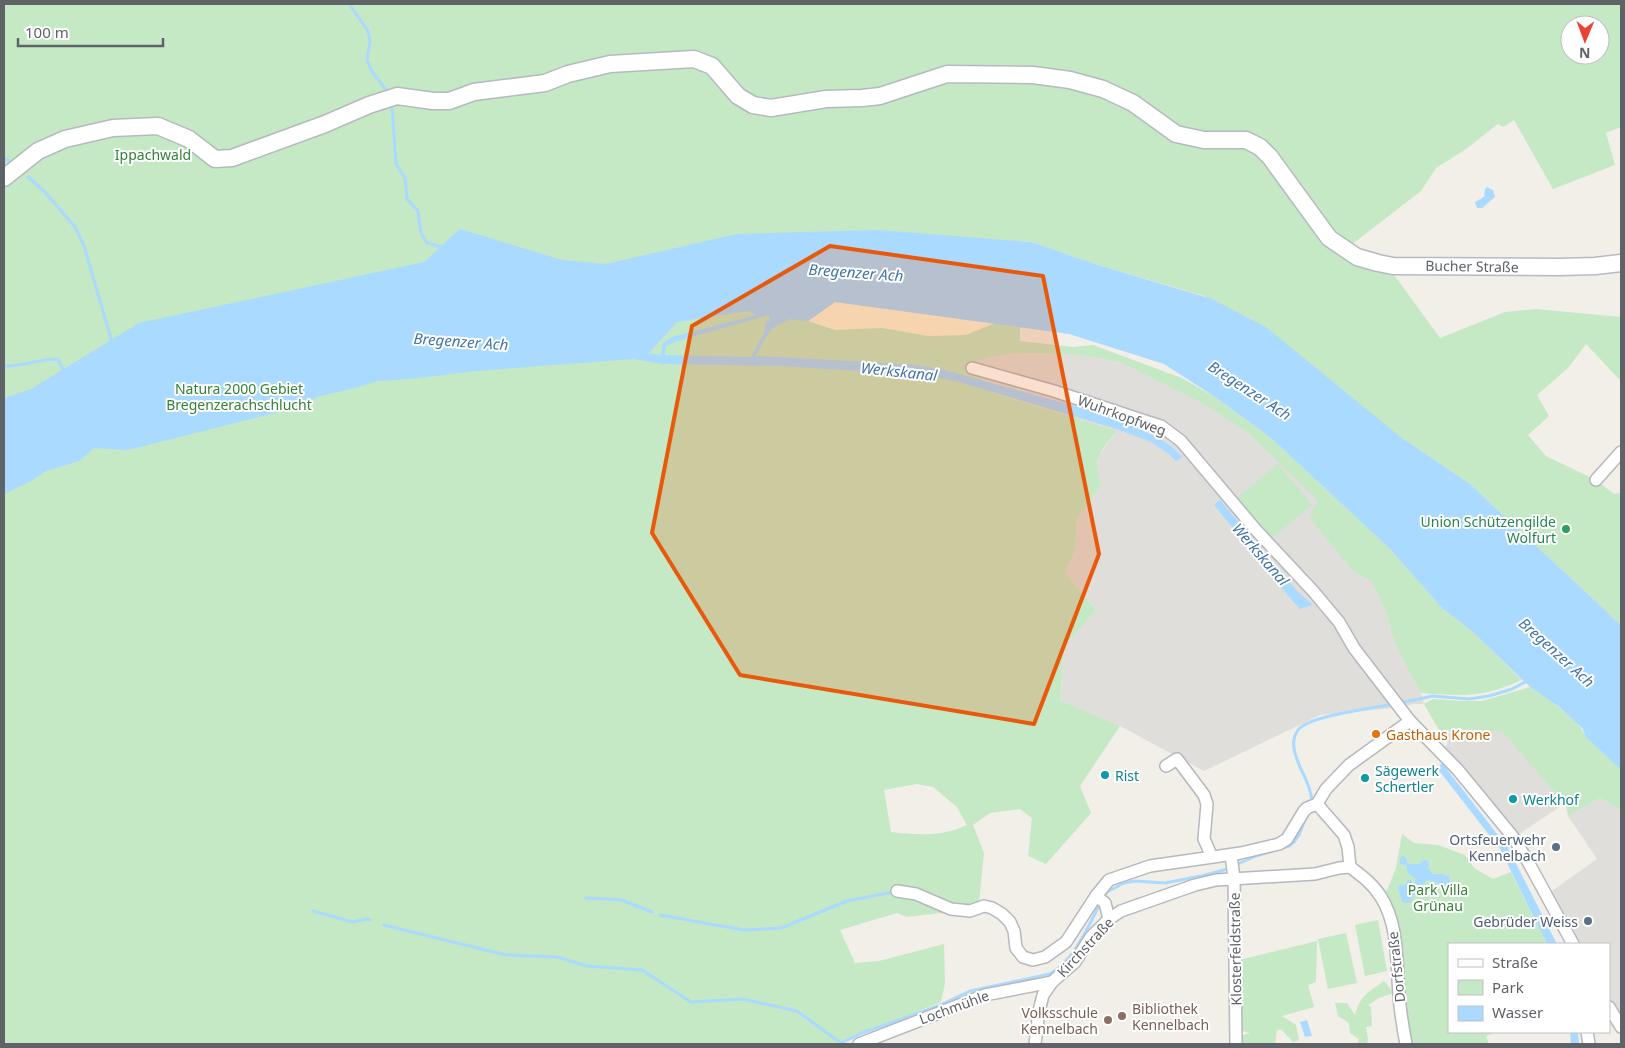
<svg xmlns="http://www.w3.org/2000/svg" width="1625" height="1048" font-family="'Noto Sans',sans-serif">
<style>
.industrial{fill:#e0deda}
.green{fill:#c5e8c5;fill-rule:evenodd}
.sand{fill:#fbf3d9}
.water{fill:#aadaff;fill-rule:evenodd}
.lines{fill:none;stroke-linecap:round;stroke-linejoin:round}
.stream{stroke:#aadaff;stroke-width:3}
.street-casing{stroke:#b5b8bc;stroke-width:14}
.secondary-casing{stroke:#b6babf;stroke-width:19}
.street{stroke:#fff;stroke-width:11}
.secondary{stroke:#fff;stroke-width:16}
.marked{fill:#e8590c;fill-opacity:0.2;stroke:#e8590c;stroke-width:4;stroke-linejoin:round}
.leisure-dot{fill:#2e9e5b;stroke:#fff;stroke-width:2}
.food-dot{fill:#e8710a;stroke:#fff;stroke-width:2}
.culture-dot{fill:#0f9aa8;stroke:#fff;stroke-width:2}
.service-dot{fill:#5c6f8a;stroke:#fff;stroke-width:2}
.education-dot{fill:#8d6e63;stroke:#fff;stroke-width:2}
.labels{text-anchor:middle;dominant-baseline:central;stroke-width:4;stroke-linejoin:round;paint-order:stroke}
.park-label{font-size:14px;fill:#348238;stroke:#fff}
.street-label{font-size:14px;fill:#5f6368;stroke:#fff}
.leisure-label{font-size:14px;fill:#27864d;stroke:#fff;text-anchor:end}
.food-label{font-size:14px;fill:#c56008;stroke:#fff;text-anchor:start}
.culture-label{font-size:14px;fill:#0d838f;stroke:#fff;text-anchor:start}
.service-label{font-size:14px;fill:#4e5e75;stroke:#fff;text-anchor:end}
.education-label{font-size:14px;fill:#785e54;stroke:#fff;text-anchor:start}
.water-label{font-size:15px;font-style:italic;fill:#4174aa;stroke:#fff}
</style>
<rect width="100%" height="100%" fill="#f1efe8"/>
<g class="industrial">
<path d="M1018,353L1073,354L1120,362L1207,406L1248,433L1319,501L1353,571L1372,582L1386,612L1392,634L1421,693L1424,704H1414L1395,708L1320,715L1204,771L1120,726L1060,702L1064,647L1096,610L1065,573L1075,551L1077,518L1102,484L1096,472L1099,455L1117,431L988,391L971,362L988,357Z"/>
<path d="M1457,729L1502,730L1564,804L1516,836L1444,748L1448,743L1440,732Z"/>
<path d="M1600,798L1621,810V1021L1609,1003V944H1575L1548,894L1597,859L1568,816Z"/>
</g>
<g class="green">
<path d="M4,4H1621V127L1606,133L1615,165L1553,189L1514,120L1503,127L1498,124L1466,149L1436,168L1421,191L1342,252L1389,268L1440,338L1505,312L1536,309L1621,317V378L1619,379L1586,344L1568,368L1537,395L1549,416L1528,435L1546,456L1596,480L1614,494L1621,493V625L1470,484L1398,435L1204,296L1095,264L1032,242L1020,241V341L1073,347L1093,345L1182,378L1218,399L1271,438L1390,549L1443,609L1473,632L1522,680C1481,698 1465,696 1421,693L1401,655L1392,634L1386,612L1372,582L1353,571L1309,517L1318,501L1248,433L1207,406L1120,362L1073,354L1018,353L988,357L971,363L988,391L1117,431C1102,450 1090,459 1102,484L1077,518L1075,551L1065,573L1096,610L1064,647L1060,701L1120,726L1080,786L1091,813L1046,864L1028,856L1032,818L1020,809L990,813L973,825L984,853L979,903L948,912L907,917L897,913L840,930L855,963L879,961L944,944L945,983L941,1002L837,1044H4ZM1570,25H1600V55H1570ZM917,784L933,787L957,807L967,825C941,837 919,835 891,832L884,790Z"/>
<path d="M1278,464L1312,505L1271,539L1237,498Z"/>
<path d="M1530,687C1544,697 1581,720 1585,736L1621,770V810L1600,798L1568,816L1566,806L1502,731L1457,729L1440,732L1424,704L1433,699L1462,701H1482Z"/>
<path d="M1402,834L1414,843L1438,845L1465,855L1474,868L1493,879L1511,872L1547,944H1449V1032H1497L1486,1036L1489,1044H1409L1397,919L1386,893L1396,868Z"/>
<path d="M1378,920L1387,971L1365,976L1355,925Z"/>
<path d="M1346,933L1357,983L1328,989L1318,939Z"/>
<path d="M1317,941L1316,982L1308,985L1314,1007L1282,1016L1296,1025L1299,1040L1293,1042L1282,1030H1277L1275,1044H1239L1240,1036L1250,1033L1242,1031L1241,1028L1239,960Z"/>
<path d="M1384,981L1394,993L1379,998L1368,1005L1371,1007L1372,1026L1366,1027L1368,1039L1367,1044H1358L1359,1039L1350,1033L1349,1023L1338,1016L1335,1003H1347L1355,1015C1360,995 1369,992 1384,981Z"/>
</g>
<path class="sand" d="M835,302L995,323L966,335L928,336L882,328L835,330L808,321Z"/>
<g class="water">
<path d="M1487,187L1493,190L1495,197L1482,208H1477L1475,202L1484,197L1485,189Z"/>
<path d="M460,229L562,260L606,264L737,234L878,230L1032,242L1095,264L1212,299L1267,328L1398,435L1470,484L1621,625V770L1585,736L1583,729L1559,707L1530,687L1473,632L1443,609L1390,549L1271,438L1218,399L1164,364L1069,334L835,302L808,321L790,319L771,329L755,356L906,364L941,369L1068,404L1120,420L1159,438L1172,447L1183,457L1176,461L1169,454L1151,442L1117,429L959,382L926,375L780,366L662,364L633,359L476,371L410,379L378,381L351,389L320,396L287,410L128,450L94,448L79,461L46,471L31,481L4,494V398L31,389L139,323L424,262ZM748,311L756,315L672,337L663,343L661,355L649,353L677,322ZM769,315L770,320L766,322L764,333L751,357L665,355L666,346L674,342Z"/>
<path d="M1220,500L1298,592L1313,605L1300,609L1290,598L1214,505Z"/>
<path d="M1442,763L1508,848L1557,944H1547L1500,849L1437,768Z"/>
<path d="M1403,856L1407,859V862L1408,864H1419L1424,860L1428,861L1429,866L1426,868L1430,869L1432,874H1442L1449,876L1450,882L1447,886L1441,887L1436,882L1426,880L1424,884L1418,885C1415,891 1414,898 1409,903L1402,902C1401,895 1395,889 1401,884L1404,886L1408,880H1411L1413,885L1416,879C1411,876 1405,872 1407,865L1400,864V858Z"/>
<path d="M1307,1020L1312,1036L1305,1037L1300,1022Z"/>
<path d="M1570,1032H1578L1579,1044H1571Z"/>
</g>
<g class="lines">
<g class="stream">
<path d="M349,4L368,31L370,41L367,60L372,72L388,92"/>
<path d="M392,107L396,164L405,178L407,199L418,211L421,233L427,243L443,247"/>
<path d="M4,158L14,164"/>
<path d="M28,177L44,191L75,227L84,246L112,342"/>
<path d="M4,366C23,366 40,359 58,359L64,372"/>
<path d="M1400,703L1433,696L1469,699L1489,696L1512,689L1527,681"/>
<path d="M1312,804C1312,785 1299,770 1295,753C1293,746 1293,737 1298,730C1308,716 1374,708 1394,704"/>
<path d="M586,898L621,900L652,912"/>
<path d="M313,911L353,922L366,919L370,920"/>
<path d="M660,915L744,930L781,928L847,901L893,892"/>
<path d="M384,925L506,955L557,957L587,966L642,970L691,1002L743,999L797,1011L841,1043"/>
<path d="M1033,1019L1036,1001"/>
<path d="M839,1044L862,1033L938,1006L970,991L1050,974C1079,957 1090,919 1107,892L1124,883L1135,881L1165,883L1201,876L1224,870L1256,856L1289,846L1294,842L1299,835L1306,817"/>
</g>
<g class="street-casing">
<g id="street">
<path d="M972,368L1054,391L1148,422L1161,426L1181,441L1256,530L1313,591L1339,622L1354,648L1410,721L1458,770L1513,837L1527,860L1573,944"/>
<path d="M1596,480L1621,452"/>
<path d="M1166,766L1177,759L1204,795L1207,804L1204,839L1212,857"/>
<path d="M1317,804L1344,835L1348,847L1350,867"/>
<path d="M1231,855L1234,878L1236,1044"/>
<path d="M897,891L916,894L951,909L970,911L984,906L992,908L1002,914L1010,922L1014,931L1016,948L1023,957L1033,960L1045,957L1066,942L1096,896"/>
<path d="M1109,919L1105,903L1096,896L1109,880L1150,866L1241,853L1279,844L1287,839L1304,811L1307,808L1317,804L1326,789L1349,765L1410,721"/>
<path d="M1609,1007L1621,1027"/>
<path d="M1587,1032L1589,1044"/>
<path d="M859,1044L985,995L1052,982"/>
<path d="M1035,1044L1039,1011L1043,995L1052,982L1075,962L1091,937L1109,919L1121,911L1195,885L1216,880L1315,874L1339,868L1350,867C1362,876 1373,884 1381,897C1399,926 1396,961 1399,994C1400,1011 1403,1028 1406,1044"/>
</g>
</g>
<g class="secondary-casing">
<path id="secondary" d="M4,178L38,151L65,139L113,128L158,126L189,139L215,159L232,158L325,124L369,105L397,96L433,101H449L474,92L545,83L568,74L610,64L694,59L712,66L738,96L753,105L771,108L826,99L862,98L880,96L947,74L1033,75L1070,80L1103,89L1133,103L1176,134L1204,140H1246L1260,147L1270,157L1329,238L1357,257L1378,263L1393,266L1559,267L1595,266L1621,263"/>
</g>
<use href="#street" class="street"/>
<use href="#secondary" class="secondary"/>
</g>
<path class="marked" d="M830,246L1043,276L1099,554L1034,724L740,675L652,533L692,326Z"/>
<circle class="leisure-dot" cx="1566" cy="529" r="5"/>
<circle class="food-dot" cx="1376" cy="734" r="5"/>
<g class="culture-dot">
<circle cx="1105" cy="775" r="5"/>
<circle cx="1365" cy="778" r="5"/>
<circle cx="1513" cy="799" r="5"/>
</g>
<g class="service-dot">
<circle cx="1556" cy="847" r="5"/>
<circle cx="1588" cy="921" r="5"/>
</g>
<g class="education-dot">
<circle cx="1122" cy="1016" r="5"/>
<circle cx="1108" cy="1020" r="5"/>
</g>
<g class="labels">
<g class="park-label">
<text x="153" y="154">Ippachwald</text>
<text x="239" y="388">Natura 2000 Gebiet<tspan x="239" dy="16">Bregenzerachschlucht</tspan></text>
<text x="1438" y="889">Park Villa<tspan x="1438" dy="16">Grünau</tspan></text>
</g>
<g class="street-label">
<text transform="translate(1472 266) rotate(1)">Bucher Straße</text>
<text transform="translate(1122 415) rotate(20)">Wuhrkopfweg</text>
<text transform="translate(1085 947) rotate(-47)">Kirchstraße</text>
<text transform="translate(1235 949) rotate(-91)">Klosterfeldstraße</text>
<text transform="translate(1396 967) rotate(-96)">Dorfstraße</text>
<text transform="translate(954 1007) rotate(-20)">Lochmühle</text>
</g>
<g class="leisure-label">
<text x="1556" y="521">Union Schützengilde<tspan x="1556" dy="16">Wolfurt</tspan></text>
</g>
<g class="food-label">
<text x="1386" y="734">Gasthaus Krone</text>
</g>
<g class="culture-label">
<text x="1375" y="770">Sägewerk<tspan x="1375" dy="16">Schertler</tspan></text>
<text x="1115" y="775">Rist</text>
<text x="1523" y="799">Werkhof</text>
</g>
<g class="service-label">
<text x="1546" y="839">Ortsfeuerwehr<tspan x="1546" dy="16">Kennelbach</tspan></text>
<text x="1578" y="921">Gebrüder Weiss</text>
</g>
<g class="education-label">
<text x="1132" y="1008">Bibliothek<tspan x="1132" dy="16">Kennelbach</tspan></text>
<text x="1098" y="1012" text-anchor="end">Volksschule<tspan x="1098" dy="16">Kennelbach</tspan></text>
</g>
<g class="water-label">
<text transform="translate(856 272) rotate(4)">Bregenzer Ach</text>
<text transform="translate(461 341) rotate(4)">Bregenzer Ach</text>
<text transform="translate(899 371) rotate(6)">Werkskanal</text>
<text transform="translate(1250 390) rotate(33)">Bregenzer Ach</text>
<text transform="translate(1261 554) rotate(49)">Werkskanal</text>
<text transform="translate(1557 652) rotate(42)">Bregenzer Ach</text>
</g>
</g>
<rect width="1625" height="1048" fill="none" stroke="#5f6368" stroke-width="10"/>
<rect x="1448" y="943" width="162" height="90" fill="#ffffff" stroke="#bfc1c3"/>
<rect x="1458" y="959" width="25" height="8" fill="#ffffff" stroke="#bfc1c3"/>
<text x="1492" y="968" font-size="15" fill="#5f6368">Straße</text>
<rect x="1458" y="980" width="25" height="15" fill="#c5e8c5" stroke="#bfc1c3"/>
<text x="1492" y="993" font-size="15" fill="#5f6368">Park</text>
<rect x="1458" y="1006" width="25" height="15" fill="#aadaff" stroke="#bfc1c3"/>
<text x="1492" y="1018" font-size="15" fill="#5f6368">Wasser</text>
<g transform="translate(1585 40) rotate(181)"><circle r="24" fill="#ffffff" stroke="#bfc1c3"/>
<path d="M0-4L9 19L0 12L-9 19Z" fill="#ea4335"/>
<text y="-8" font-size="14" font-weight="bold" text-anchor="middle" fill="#5f6368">N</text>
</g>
<path d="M18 38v8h145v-8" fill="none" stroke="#5f6368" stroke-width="2.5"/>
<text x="25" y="38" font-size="15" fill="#5f6368" stroke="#ffffff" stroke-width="4" paint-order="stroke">100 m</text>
</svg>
